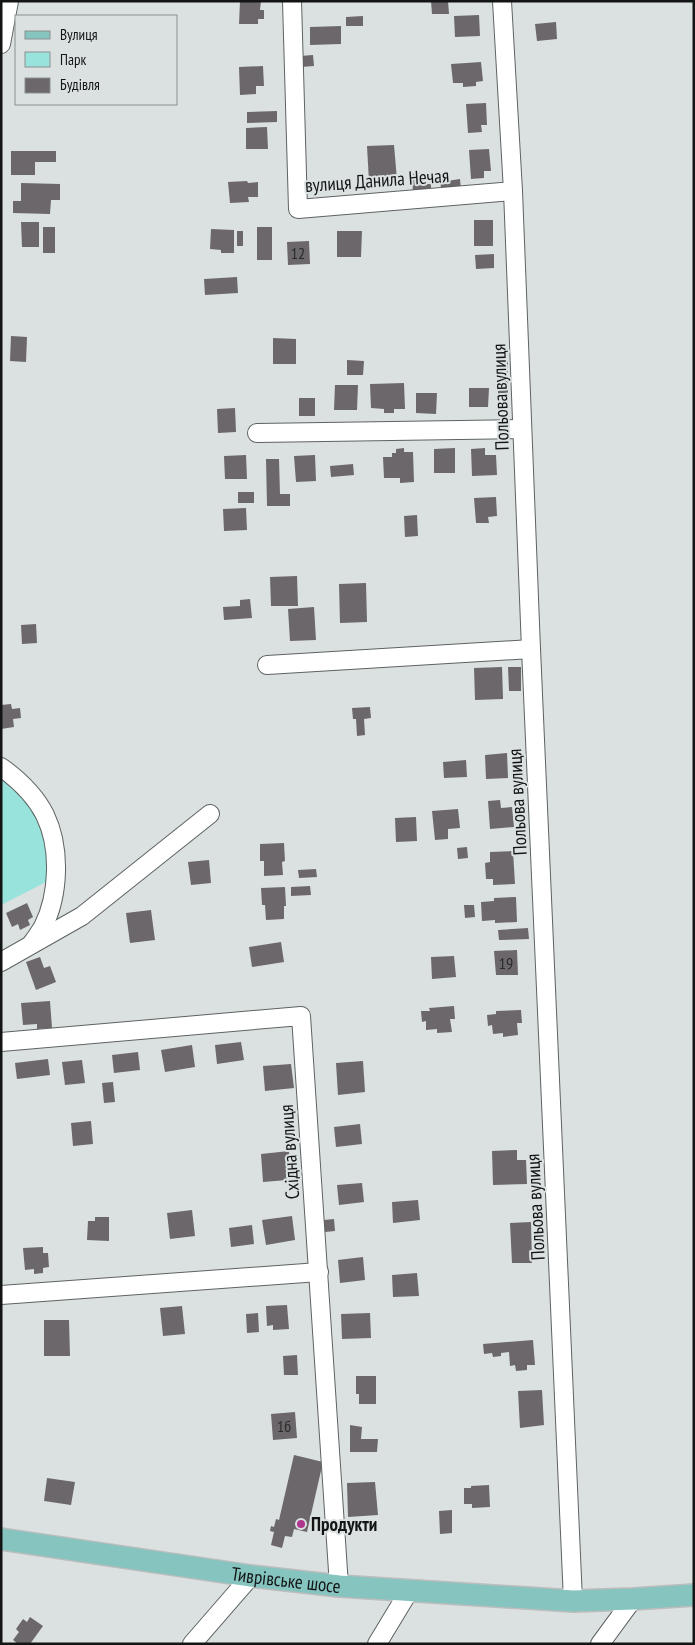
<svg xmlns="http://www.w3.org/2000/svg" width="695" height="1645" font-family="'PT Sans Narrow',sans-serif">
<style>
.green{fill:#98e3db}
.building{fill:#6c676a}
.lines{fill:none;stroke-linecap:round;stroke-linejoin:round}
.minor-casing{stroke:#5d6362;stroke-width:20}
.major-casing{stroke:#bdbdbd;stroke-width:24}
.minor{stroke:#fff;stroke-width:18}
.major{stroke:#85c4bf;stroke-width:21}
.poi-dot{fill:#ad378d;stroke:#dbe1e1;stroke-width:2}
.labels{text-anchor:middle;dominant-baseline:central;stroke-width:4;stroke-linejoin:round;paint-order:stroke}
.number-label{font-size:16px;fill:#292a2a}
.street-label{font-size:19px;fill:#131515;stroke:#dbe1e1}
.poi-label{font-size:19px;font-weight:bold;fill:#131515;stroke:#dbe1e1;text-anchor:start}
</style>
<rect width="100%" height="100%" fill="#dbe1e1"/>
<path class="green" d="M1,767L37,802L55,872L46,882L1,905Z"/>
<g class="building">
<path d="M240,1H261L260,10H264V19H258V24H239Z"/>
<path d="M431,1H448L449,14H432Z"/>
<path d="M479,15L480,36L455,37L454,16Z"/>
<path d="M363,16V26H346V17Z"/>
<path d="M556,22L557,39L537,41L535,24Z"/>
<path d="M341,26V44L310,45V27Z"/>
<path d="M313,55L314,66L301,67L300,56Z"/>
<path d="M481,62L483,81L476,82V86L463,87V83H453L451,64Z"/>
<path d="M263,66L264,86H256V94L240,95L239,67Z"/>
<path d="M486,103L487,125H481L482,132L468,133L466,104Z"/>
<path d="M277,111V122L247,123V112Z"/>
<path d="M267,127L268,149H246V128Z"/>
<path d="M394,145L397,180L369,182L367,146Z"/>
<path d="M489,149L491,171H484V178L471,179L469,150Z"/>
<path d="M11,151H56V162H35V175H11Z"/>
<path d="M423,173V184H431V193L413,194L412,174Z"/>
<path d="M460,179L461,191L442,193L440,182Z"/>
<path d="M247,181L248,183L258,182V197H248L249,202L230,203L228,182Z"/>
<path d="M21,183L60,184V200H51L50,214L13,213V201H21Z"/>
<rect x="474" y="220" width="19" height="26"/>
<path d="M21,222H39V247H22Z"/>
<rect x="43" y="227" width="12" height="26"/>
<rect x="257" y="227" width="15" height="33"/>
<path d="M211,229L234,230V253H221V250L210,249Z"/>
<rect x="237" y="231" width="6" height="15"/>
<path d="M337,231H362L361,257H337Z"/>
<path d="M309,241L310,264L288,265L287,242Z"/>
<path d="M494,254V268L476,269L475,255Z"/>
<path d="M237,277L238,293L205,295L204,279Z"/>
<path d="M11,336L27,337L26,362L10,361Z"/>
<path d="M273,338L296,339V364H273Z"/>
<path d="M347,360L364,361L363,375H347Z"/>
<path d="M498,360L508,361V406H498Z"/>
<path d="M404,383L405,409H394V413H384V409L371,408L370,384Z"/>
<path d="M335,385H358L357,410H334Z"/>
<path d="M469,388H489L488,407H469Z"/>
<path d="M416,393H437L436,414L416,413Z"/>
<rect x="299" y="398" width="16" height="18"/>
<path d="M235,408L236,432L218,433L217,409Z"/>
<path d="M404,448V452H413L414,482L400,483V478H384L383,457H392V453H396V449Z"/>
<path d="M455,448V473H434V449Z"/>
<path d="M485,448V455H496L497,475L472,476L471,449Z"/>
<path d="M246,455L247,479H225L224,456Z"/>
<path d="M315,455L316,481L296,482L294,456Z"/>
<path d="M266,459H279L280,494H290V506H267Z"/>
<path d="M353,464L354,475L331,477L330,466Z"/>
<rect x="238" y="492" width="16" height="11"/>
<path d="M496,497L497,516L488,517L489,523H476L474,498Z"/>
<path d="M246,508L247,530L224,531L223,509Z"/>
<path d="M417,515L418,536L405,537L404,516Z"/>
<path d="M297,576L298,606H271L270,577Z"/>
<path d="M366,583L367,622L340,623L339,584Z"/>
<path d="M250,599L252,618L224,620L223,607L240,606V600Z"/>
<path d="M314,607L316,640L290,641L288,609Z"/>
<path d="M36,624L37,643L22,644L21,625Z"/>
<path d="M502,667L503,699L475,700L474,668Z"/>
<path d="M508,667H521V691H509Z"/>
<path d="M11,704L12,709L20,708L21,718L13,719L14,727L1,729V705Z"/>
<path d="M370,707L371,718L364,719L365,735L357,736L356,719H353L352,708Z"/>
<path d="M507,753L508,778L486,779L485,755Z"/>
<path d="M466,760L467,777L444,778L443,762Z"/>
<path d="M500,800L501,808L512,807L514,827L490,829L488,801Z"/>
<path d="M458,809L460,828L448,829V839L435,840L432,811Z"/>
<path d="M416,817L417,841L396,842L395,818Z"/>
<path d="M284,843L285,861L282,862L283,875L264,876V861H260V844Z"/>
<path d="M467,847L468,858L458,859L457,848Z"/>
<path d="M513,851L515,884L493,885V879H486L485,863L490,862V852Z"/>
<path d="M209,860L211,883L191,885L188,862Z"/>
<path d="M316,869L317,877L299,878L298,870Z"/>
<path d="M310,886L311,895L291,896V887Z"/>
<path d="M285,887L286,906H284V919L266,920L265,905H262L261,888Z"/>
<path d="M516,897L517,922L495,923V920L482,921L481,902L494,901V898Z"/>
<path d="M27,903L33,917L28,920L30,925L20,930L18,924L12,927L6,913Z"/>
<path d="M464,905H474L475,917L465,918Z"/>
<path d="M151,910L155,940L130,943L126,913Z"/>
<path d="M528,928L529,939L499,940L498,930Z"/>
<path d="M281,942L284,962L252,967L249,947Z"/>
<path d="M517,950L518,975H496L494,951Z"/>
<path d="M454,956L456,977L432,979L431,957Z"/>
<path d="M40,957L44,968L50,966L56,982L36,990L26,962Z"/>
<path d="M50,1001L52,1028L37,1029V1024L23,1025L21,1003Z"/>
<path d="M454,1006L455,1019H450L452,1032L437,1033V1029L426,1030V1021L422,1022L421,1011H430L429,1008Z"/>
<path d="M521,1010L522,1023H517L518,1035L503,1037V1033L493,1034L492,1025L488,1026L487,1015L496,1014V1011Z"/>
<path d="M241,1042L244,1060L217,1064L215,1045Z"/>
<path d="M192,1045L195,1067L165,1072L161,1050Z"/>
<path d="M138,1052L140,1070L114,1073L112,1055Z"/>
<path d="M48,1059L50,1075L17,1079L15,1063Z"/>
<path d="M82,1060L85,1083L65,1085L62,1062Z"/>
<path d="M363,1061L365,1092L338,1095L336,1063Z"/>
<path d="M291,1064L294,1088L265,1091L263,1066Z"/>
<path d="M113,1082L115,1102L104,1103L102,1083Z"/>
<path d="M91,1121L93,1144L73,1146L71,1123Z"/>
<path d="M360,1124L362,1144L336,1147L334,1127Z"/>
<path d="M517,1150V1160H526L527,1184L493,1185L492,1151Z"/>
<path d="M289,1151L290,1167L286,1168L287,1180L263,1182L261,1154Z"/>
<path d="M362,1183L364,1202L339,1205L337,1185Z"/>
<path d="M418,1200L420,1220L393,1223L392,1202Z"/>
<path d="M192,1210L195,1236L170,1239L167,1213Z"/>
<path d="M292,1216L295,1240L266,1245L262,1220Z"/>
<path d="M95,1217H109V1241L87,1240L88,1221H95Z"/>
<path d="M334,1219L335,1231L325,1232L324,1220Z"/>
<path d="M531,1222L532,1263H512L510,1223Z"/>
<path d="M252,1225L254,1244L231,1247L229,1228Z"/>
<path d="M43,1247V1253H48L49,1267L43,1268V1273L34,1274V1269L25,1270L23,1248Z"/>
<path d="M363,1257L365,1280L340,1283L338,1260Z"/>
<path d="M417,1273L419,1296L393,1297L392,1275Z"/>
<path d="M287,1305L289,1329L273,1330V1325L267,1326L266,1306Z"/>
<path d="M182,1306L185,1334L163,1336L160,1308Z"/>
<path d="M258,1313L259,1332L247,1333L246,1314Z"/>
<path d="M370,1313L371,1338L342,1339L341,1314Z"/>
<path d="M44,1320H69L70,1356H44Z"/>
<path d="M533,1340L535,1365H527V1370L516,1371L515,1365L510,1366L509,1352L501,1353V1356L493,1357L492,1353L484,1354L483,1344Z"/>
<path d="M297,1355L298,1375H284L283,1356Z"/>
<path d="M356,1376H376V1404H359V1394H356Z"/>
<path d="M542,1390L544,1425L520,1428L518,1391Z"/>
<path d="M295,1412L297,1438L273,1440L271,1414Z"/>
<path d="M350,1425L362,1427L361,1439H378L377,1452H350Z"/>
<path d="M294,1455L323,1462L307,1532L294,1529L292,1537L285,1536L282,1548L271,1545L274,1532L270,1531L271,1526L274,1527L276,1519L279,1520Z"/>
<path d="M47,1478L75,1482L71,1505L44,1501Z"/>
<path d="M375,1482L378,1515L348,1517L347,1483Z"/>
<path d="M489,1485L490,1507L472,1508V1504H464V1488H471V1486Z"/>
<path d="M452,1510V1533L440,1534L439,1511Z"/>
<path d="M30,1617L43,1626L30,1644H18L13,1640L19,1632L16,1629L23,1619L27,1622Z"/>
</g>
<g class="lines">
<g class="minor-casing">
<g id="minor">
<path d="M292,1L298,209L513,191"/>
<path d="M502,1L513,191L531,649L573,1601"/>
<path d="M1,44L9,1"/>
<path d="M257,433L522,429"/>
<path d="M267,665L531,649"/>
<path d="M1,767C19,780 35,795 45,815C61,848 59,895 43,927C40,932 36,938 32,943"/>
<path d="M1,962L82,916L210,814"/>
<path d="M1,1042L301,1016L339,1586"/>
<path d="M1,1295L319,1272"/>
<path d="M192,1644L251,1576"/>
<path d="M377,1644L409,1591"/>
<path d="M600,1644L633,1599"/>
</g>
</g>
<g class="major-casing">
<g id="major">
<path id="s1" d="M1,1539L251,1576L339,1586L573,1601L633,1599L694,1595"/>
</g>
</g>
<use href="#minor" class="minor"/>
<use href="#major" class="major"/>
</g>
<circle class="poi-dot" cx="301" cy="1524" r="5"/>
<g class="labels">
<g class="number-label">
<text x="298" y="253">12</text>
<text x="506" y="963">19</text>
<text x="284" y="1426">1б</text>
</g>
<g class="street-label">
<text transform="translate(377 180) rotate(-4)">вулиця Данила Нечая</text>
<text transform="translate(500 397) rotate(-92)">Польова вулиця</text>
<text transform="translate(517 802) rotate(-93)">Польова вулиця</text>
<text transform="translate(289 1152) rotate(-94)">Східна вулиця</text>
<text transform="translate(535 1207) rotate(-93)">Польова вулиця</text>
<text stroke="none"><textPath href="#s1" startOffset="288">Тиврівське шосе</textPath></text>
</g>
<g class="poi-label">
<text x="311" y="1524">Продукти</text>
</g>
</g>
<rect width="695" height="1645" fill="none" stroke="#131515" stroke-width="5"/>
<rect x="15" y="15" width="162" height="90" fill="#dbe1e1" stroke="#8b8f8f"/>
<rect x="25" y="31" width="25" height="8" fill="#85c4bf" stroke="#8b8f8f"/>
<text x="60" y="40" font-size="15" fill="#131515">Вулиця</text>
<rect x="25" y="52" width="25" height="15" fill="#98e3db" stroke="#8b8f8f"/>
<text x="60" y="65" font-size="15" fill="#131515">Парк</text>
<rect x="25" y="78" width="25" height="15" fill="#6c676a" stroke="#8b8f8f"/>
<text x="60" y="90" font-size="15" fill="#131515">Будівля</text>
</svg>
